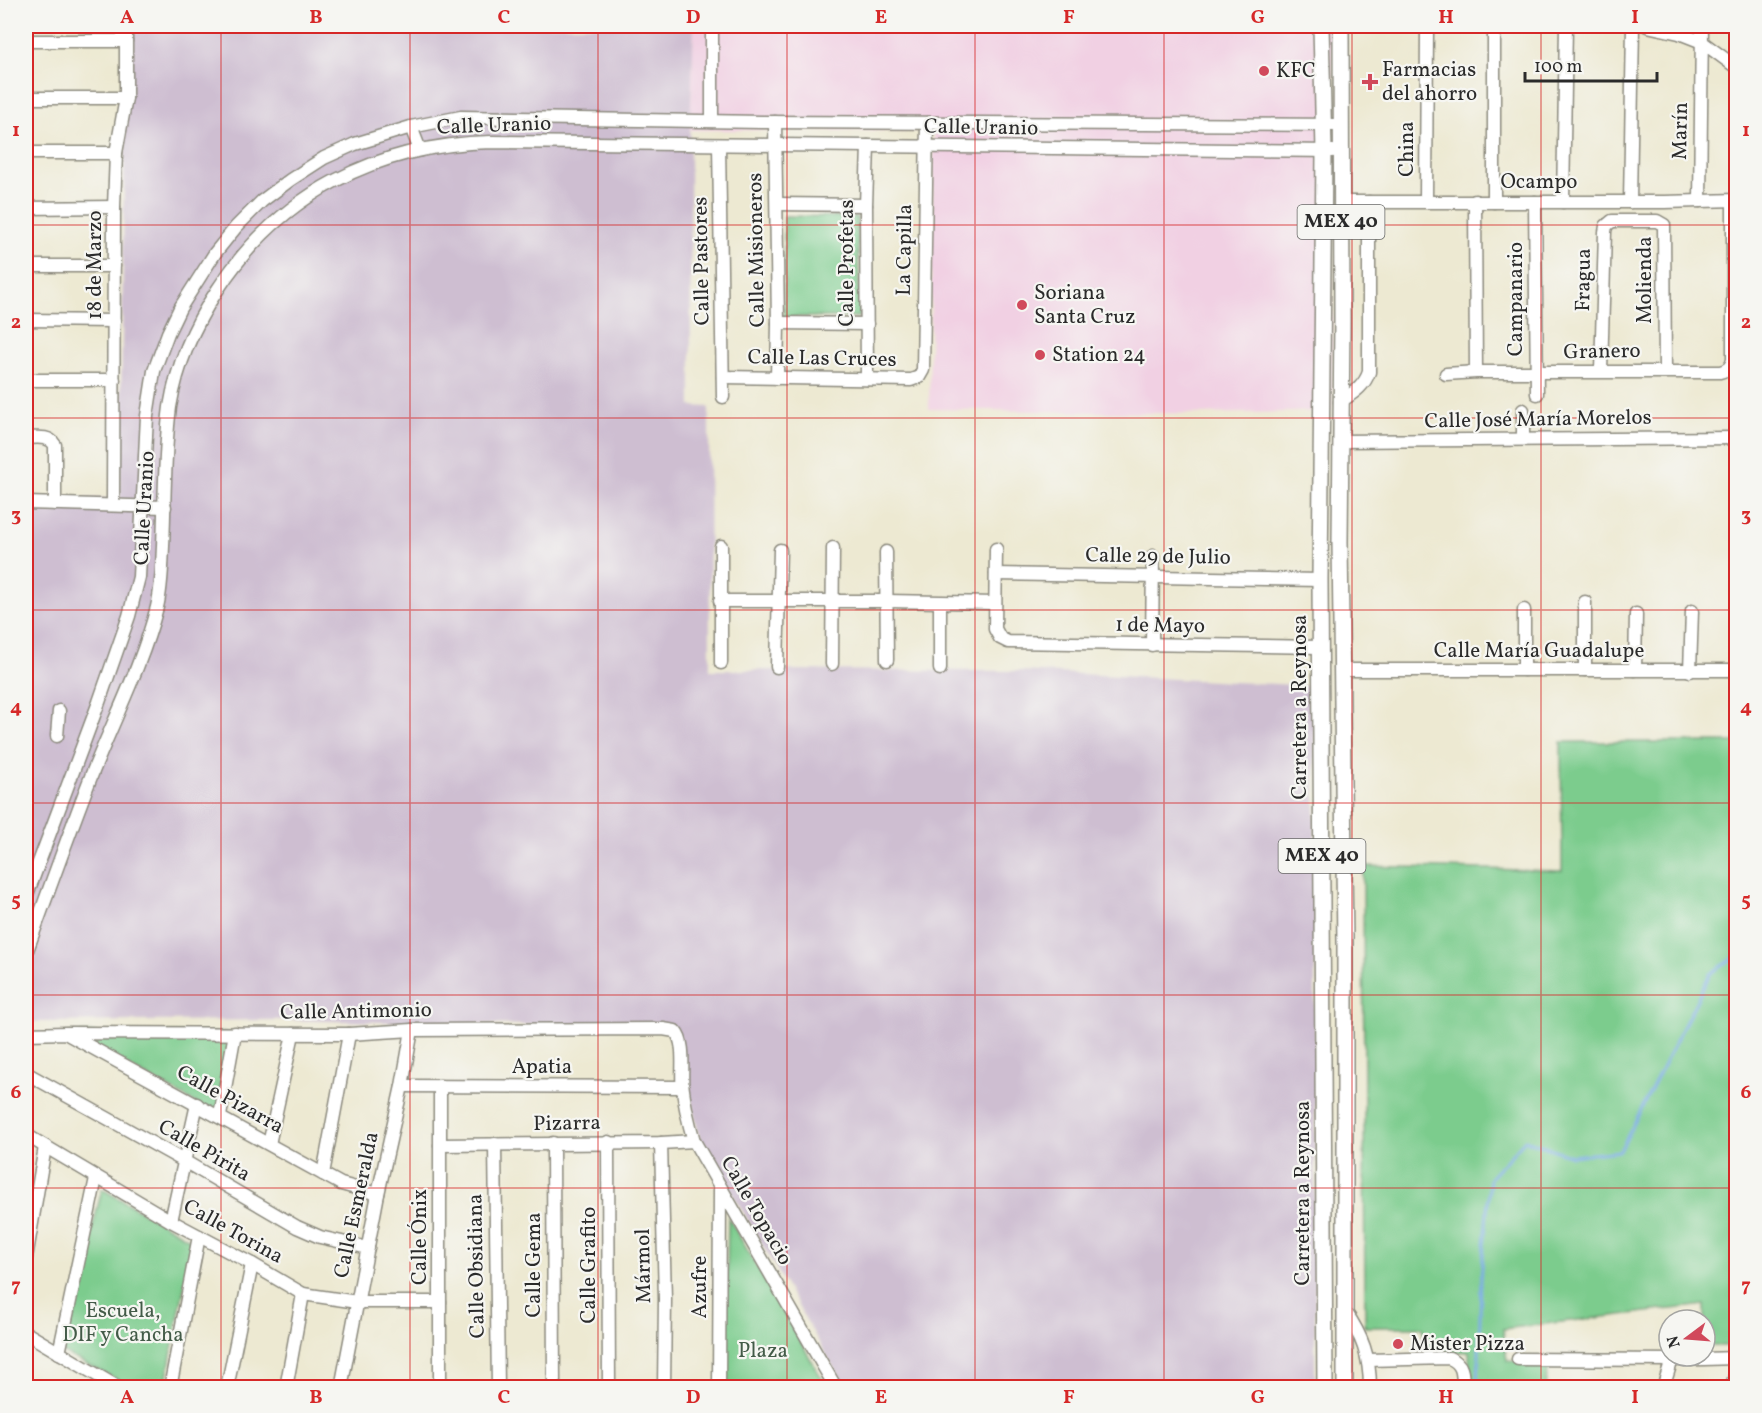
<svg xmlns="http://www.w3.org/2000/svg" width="1762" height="1413" font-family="Vollkorn,serif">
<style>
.built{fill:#f1d0e3}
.industrial{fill:#cebed1}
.green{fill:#7bcc8d;stroke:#537c5c;stroke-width:1.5}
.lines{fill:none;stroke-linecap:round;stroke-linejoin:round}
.stream{stroke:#75a9e2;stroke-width:3}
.minor-casing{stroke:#8c8a7e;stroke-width:15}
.major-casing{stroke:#8c8a7e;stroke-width:18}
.minor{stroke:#fff;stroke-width:12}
.major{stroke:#fff;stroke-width:15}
.grid{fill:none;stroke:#d62828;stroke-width:1.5;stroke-opacity:0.55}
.poi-dot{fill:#d1495b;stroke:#f6f6f2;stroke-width:2}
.labels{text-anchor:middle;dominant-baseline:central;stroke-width:4.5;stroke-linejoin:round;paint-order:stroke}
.shield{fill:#f6f6f2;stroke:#686867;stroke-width:1.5}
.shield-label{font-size:20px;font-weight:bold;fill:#2b2b2b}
.poi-label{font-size:21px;fill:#2b2b2b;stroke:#f6f6f2;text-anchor:start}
.street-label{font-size:21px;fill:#2b2b2b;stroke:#f6f6f2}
.park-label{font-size:21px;fill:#435b48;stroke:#f6f6f2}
.neatline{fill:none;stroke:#d62828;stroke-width:2}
.grid-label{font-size:20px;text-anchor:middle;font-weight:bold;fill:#d62828}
</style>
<rect width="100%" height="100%" fill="#f6f6f2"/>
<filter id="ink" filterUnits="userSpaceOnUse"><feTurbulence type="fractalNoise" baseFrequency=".0167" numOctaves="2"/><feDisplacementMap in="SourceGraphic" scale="12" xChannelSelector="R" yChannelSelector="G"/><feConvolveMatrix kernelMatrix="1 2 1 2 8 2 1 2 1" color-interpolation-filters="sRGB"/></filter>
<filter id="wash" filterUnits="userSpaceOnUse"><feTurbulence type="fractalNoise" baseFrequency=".008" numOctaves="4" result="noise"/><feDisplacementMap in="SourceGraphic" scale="24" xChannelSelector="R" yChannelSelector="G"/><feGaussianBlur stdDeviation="1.35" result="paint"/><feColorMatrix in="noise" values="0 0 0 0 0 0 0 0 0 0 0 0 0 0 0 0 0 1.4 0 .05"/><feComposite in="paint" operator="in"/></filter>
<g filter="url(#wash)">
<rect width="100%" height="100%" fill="#ede9d2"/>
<path class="built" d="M694,26H1333L1332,411L1203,414L929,409L934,131L690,130Z"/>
<path class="industrial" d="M126,26H694L690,130L691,406L709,407L710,670L1020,671L1315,686V1387H845L699,1136L675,1028L279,1020L26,1022V499L120,498Z"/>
<g class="green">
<path d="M784,216L857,217L860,317H784Z"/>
<path d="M1561,742H1736V1346H1705V1305L1503,1329L1507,1361L1550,1362L1545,1387H1470L1469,1352L1424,1350L1423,1327H1365L1363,866L1562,871Z"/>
<path d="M66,1033H235L220,1116Z"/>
<path d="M102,1189L193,1241L165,1387H132L62,1352Z"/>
<path d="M728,1217L827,1387H725Z"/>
</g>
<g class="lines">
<path class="stream" d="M1478,1388L1481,1279L1490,1178L1525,1140L1572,1156L1620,1151L1710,974L1736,956"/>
</g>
</g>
<g filter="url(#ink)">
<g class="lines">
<g class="minor-casing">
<g id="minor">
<path d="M1647,26L1679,33L1702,42L1736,67"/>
<path d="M26,41H126"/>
<path d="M26,98H126"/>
<path d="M712,121V26"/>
<path d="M775,122L778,323L777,378"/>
<path d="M411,127L420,150"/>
<path d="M719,145L723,397"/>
<path d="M26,153H116"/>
<path d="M1426,201L1427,26"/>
<path d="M1475,201L1476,372"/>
<path d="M1700,201L1702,26"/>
<path d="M1341,202H1665L1736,200"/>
<path d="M1494,202V26"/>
<path d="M1535,202L1537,394"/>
<path d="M1563,202L1566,26"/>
<path d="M1630,202L1633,26"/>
<path d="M777,204L866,205"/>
<path d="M26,208L114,207"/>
<path d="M26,266H114"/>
<path d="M26,320L114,321"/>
<path d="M778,323L867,324"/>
<path d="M1601,371L1605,232L1606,226L1612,221H1657L1664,225L1665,371"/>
<path d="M1446,374L1476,372H1720C1728,370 1731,367 1733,360V201"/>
<path d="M723,377L911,380L919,377L923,370L927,123"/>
<path d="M867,379L866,205L868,146"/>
<path d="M26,380H114"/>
<path d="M1340,402C1353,393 1364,387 1369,372V202"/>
<path d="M26,438C36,438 49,435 55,445V504"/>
<path d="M1523,439V410"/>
<path d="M1340,441L1736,438"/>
<path d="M26,503L165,507"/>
<path d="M113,505L114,207L116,153L126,98V26"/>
<path d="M996,549L995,629L1000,638L1008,642L1320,647"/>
<path d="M886,552L887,660"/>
<path d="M996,574L1320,580"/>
<path d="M720,601H887L995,603"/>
<path d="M1585,602V670"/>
<path d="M940,603V669"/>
<path d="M1524,610V670"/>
<path d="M1152,645L1153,556"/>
<path d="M721,663V546"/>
<path d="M832,664L833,548"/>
<path d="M777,667L780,550"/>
<path d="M1342,670H1736"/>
<path d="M1635,670L1636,614"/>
<path d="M1690,671L1692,611"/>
<path d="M57,736L59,711"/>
<path d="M26,897L99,702L129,616L139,577L147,416L154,371L168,333L180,308L215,253L236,227L262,201L290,180L324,158L355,144L411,127L461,117L762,122L1341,125"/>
<path d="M26,953C48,893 69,833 92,774C114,719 142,665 157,607C162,587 162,566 163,546C165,500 164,453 170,407C177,365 194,325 218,289C281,193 377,145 491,142L1333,151"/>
<path d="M26,1034L66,1033L349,1034L412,1030L663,1029L675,1031C687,1044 680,1073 683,1090C685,1108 689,1124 694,1141L836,1388"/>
<path d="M69,1035L341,1184L378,1194"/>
<path d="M26,1073L184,1161L297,1227L320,1237L368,1248"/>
<path d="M402,1086L682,1087"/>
<path d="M440,1086V1388"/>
<path d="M220,1116L235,1033"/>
<path d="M26,1135L171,1221L252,1264L303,1294L357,1302H440"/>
<path d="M608,1142L609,1388"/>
<path d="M553,1143L554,1388"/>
<path d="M661,1143L665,1299L664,1388"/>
<path d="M269,1144L293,1034"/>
<path d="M495,1144L498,1388"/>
<path d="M440,1145L661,1143L694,1141"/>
<path d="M323,1174L349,1034"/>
<path d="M171,1221L197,1104"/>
<path d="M26,1258L45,1147"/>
<path d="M1345,1311C1362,1336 1370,1356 1370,1388"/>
<path d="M26,1333L119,1388"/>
<path d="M59,1353L96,1178"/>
<path d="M1518,1359L1672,1360L1736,1358"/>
<path d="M1368,1360L1449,1358C1463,1363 1463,1374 1463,1388"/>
<path d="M170,1388L199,1236"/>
<path d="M227,1388L252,1264"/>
<path d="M286,1388L303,1294"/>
<path d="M341,1388L378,1194L402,1086L412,1030"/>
<path d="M719,1388L720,1189"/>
<path d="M1663,1388L1673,1356"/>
<path d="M1731,1388L1736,1373"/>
</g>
</g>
<g class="major-casing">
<g id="major">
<path d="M1321,26L1324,151L1320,580L1325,1388"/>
<path d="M1341,26L1342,320L1340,542L1345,943V1388"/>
</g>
</g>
<use href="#minor" class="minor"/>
<use href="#major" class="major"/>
</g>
</g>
<path class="grid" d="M221,26V1388M410,26V1388M598,26V1388M787,26V1388M975,26V1388M1164,26V1388M1352,26V1388M1541,26V1388M26,225H1736M26,418H1736M26,610H1736M26,803H1736M26,995H1736M26,1188H1736"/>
<g class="poi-dot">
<circle cx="1264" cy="71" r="6"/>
<path d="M1367 73h6v6h6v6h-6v6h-6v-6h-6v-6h6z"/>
<circle cx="1022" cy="305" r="6"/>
<circle cx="1040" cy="355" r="6"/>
<circle cx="1398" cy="1344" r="6"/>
</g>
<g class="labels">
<g class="shield">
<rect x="1297.5" y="205" width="87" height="34" rx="4.5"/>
<rect x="1278.5" y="839" width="87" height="34" rx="4.5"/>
</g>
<g class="shield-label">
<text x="1341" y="222">MEX 40</text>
<text x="1322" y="856">MEX 40</text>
</g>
<g class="poi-label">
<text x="1382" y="70">Farmacias<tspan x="1382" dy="24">del ahorro</tspan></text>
<text x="1276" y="71">KFC</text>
<text x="1034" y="293">Soriana<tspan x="1034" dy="24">Santa Cruz</tspan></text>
<text x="1052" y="355">Station 24</text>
<text x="1410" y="1344">Mister Pizza</text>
</g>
<g class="street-label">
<text transform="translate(494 126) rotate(-2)">Calle Uranio</text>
<text transform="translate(981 128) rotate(1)">Calle Uranio</text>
<text transform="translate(1681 131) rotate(-89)">Marín</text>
<text transform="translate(1407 149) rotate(-90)">China</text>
<text x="1539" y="182">Ocampo</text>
<text transform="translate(757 250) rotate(-91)">Calle Misioneros</text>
<text transform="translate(905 250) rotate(-89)">La Capilla</text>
<text transform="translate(702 261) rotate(-91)">Calle Pastores</text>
<text transform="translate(847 263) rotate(-90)">Calle Profetas</text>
<text transform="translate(95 265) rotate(-90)">18 de Marzo</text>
<text transform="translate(1584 280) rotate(-89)">Fragua</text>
<text transform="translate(1645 280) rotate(-90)">Molienda</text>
<text transform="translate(1516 299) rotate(-90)">Campanario</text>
<text transform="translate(1602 352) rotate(-1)">Granero</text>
<text transform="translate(822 359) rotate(1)">Calle Las Cruces</text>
<text transform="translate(1538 420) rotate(-1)">Calle José María Morelos</text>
<text transform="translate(145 508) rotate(-87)">Calle Uranio</text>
<text transform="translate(1158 557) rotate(1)">Calle 29 de Julio</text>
<text transform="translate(1160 626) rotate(1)">1 de Mayo</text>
<text x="1539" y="651">Calle María Guadalupe</text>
<text transform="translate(1300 707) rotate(-90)">Carretera a Reynosa</text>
<text transform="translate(356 1012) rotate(-1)">Calle Antimonio</text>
<text x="542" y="1067">Apatia</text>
<text transform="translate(230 1100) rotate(29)">Calle Pizarra</text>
<text transform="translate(567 1124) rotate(-1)">Pizarra</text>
<text transform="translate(204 1151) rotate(30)">Calle Pirita</text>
<text transform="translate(1303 1193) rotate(-90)">Carretera a Reynosa</text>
<text transform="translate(357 1205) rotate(-78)">Calle Esmeralda</text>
<text transform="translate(756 1211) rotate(60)">Calle Topacio</text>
<text transform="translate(233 1232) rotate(29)">Calle Torina</text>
<text transform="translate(420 1237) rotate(-90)">Calle Ónix</text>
<text transform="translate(534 1265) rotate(-90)">Calle Gema</text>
<text transform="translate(589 1265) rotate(-90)">Calle Grafito</text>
<text transform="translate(477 1266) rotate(-91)">Calle Obsidiana</text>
<text transform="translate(644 1266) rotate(-91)">Mármol</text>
<text transform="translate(700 1287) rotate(-90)">Azufre</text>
</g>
<g class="park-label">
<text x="123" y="1311">Escuela,<tspan x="123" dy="24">DIF y Cancha</tspan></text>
<text x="763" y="1351">Plaza</text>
</g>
</g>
<rect width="1762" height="1413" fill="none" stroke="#f6f6f2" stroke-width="66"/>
<g transform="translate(1687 1338) rotate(254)"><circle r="28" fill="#f6f6f2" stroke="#a5a5a2" stroke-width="1.5"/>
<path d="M0-4.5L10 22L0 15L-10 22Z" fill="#d1495b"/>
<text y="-9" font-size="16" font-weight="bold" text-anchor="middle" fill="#2b2b2b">N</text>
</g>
<path d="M1525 72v9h132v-9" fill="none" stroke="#2b2b2b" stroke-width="3"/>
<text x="1534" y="72" font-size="18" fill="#2b2b2b" stroke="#f6f6f2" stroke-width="4.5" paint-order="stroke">100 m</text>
<rect x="33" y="33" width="1696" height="1347" class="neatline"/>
<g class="grid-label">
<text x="127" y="23">A</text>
<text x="316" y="23">B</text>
<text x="504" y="23">C</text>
<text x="693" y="23">D</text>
<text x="881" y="23">E</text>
<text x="1069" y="23">F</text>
<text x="1258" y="23">G</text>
<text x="1446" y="23">H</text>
<text x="1635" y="23">I</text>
<text x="16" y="136">1</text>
<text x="1746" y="136">1</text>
<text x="16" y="328">2</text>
<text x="1746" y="328">2</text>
<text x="16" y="521">3</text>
<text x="1746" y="521">3</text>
<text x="16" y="713">4</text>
<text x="1746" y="713">4</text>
<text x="16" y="906">5</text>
<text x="1746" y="906">5</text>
<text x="16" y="1098">6</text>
<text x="1746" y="1098">6</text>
<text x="16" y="1291">7</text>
<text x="1746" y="1291">7</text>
<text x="127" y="1403">A</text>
<text x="316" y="1403">B</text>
<text x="504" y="1403">C</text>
<text x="693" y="1403">D</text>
<text x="881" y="1403">E</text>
<text x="1069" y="1403">F</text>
<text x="1258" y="1403">G</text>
<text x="1446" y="1403">H</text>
<text x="1635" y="1403">I</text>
</g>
</svg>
